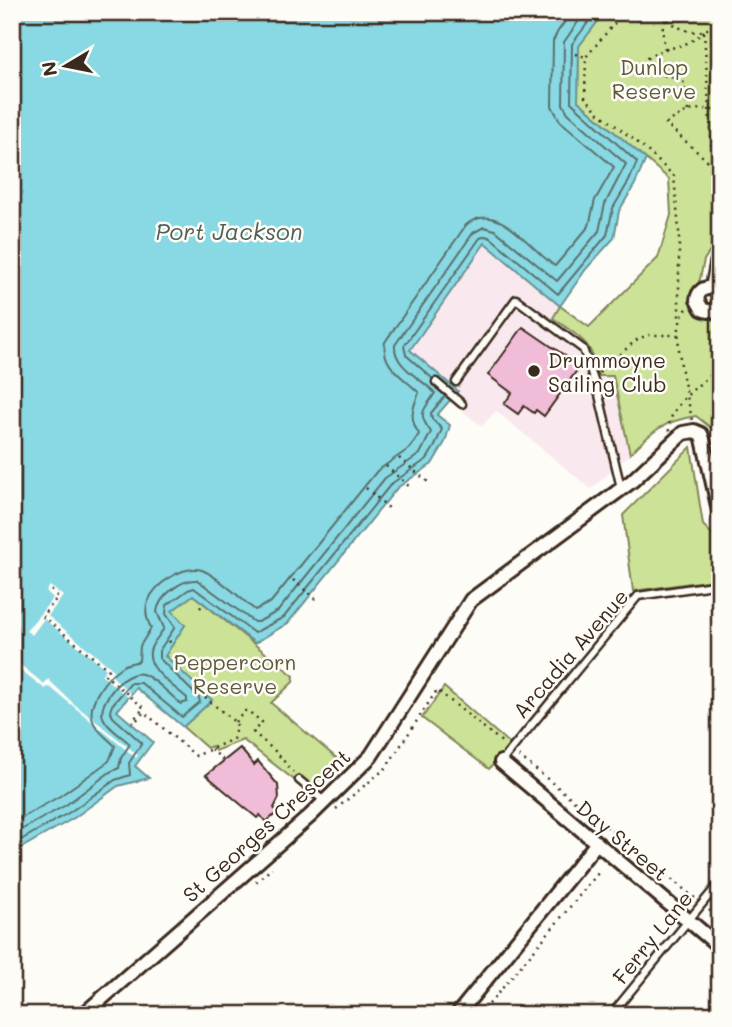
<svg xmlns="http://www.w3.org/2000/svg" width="732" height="1027" font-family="Mali,sans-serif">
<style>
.built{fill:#f9e9ee}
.green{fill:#cbe297;stroke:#83865a;stroke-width:2}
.water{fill:#88d9e3;stroke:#699394;stroke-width:2}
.pier{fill:#fdfcf7}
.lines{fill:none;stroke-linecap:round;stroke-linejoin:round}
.shore{stroke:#5a706d;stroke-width:2}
.building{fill:#f1bcd8;stroke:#3b2a1e;stroke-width:2}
.lane-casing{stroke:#3b2a1e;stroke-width:11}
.street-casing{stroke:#3b2a1e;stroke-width:18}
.path{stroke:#3b2a1e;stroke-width:2.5;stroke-dasharray:2 5;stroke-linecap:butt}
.lane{stroke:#fdfcf7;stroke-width:6}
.street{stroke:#fdfcf7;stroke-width:12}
.poi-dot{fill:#3b2a1e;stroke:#fdfcf7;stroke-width:2.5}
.labels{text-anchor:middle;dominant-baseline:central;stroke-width:5;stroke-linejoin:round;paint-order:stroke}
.park-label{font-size:21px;fill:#5f583c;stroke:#fdfcf7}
.poi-label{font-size:21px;fill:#3b2a1e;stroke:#fdfcf7;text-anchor:start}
.street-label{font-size:21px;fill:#3b2a1e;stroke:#fdfcf7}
.water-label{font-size:23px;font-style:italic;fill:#525f59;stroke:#fdfcf7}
</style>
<rect width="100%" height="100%" fill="#fdfcf7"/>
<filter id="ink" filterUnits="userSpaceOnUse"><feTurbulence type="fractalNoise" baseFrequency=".0143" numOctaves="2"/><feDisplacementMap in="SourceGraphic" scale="14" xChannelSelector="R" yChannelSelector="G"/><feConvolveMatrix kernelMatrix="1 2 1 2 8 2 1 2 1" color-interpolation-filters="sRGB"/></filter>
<g filter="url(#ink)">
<path class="built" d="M486,242L560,306L553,318L585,342L594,355L598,376H613L630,454L591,489L496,411L482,426L450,402L457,391L410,350Z"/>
<g class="green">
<path d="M605,12H720V237L704,260L700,279L691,301C697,315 705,319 720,321L719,440L711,428L696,416C664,421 652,431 630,454L613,376H598C592,340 580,338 553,318L560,306L589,327L658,258L671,215L669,179L578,101L579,46Z"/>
<path d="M691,447L703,525L720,542V579L633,591L623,515Z"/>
<path d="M193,595L294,676L293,682L271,703L340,761L307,790L243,740L215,751L212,746L207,748L183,727L207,705L165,655L185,625L171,611Z"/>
<path d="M444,687L511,745L489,769L422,718Z"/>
</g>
<path class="water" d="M12,12H605L579,46L578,101L646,159L635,184L619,211L614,238L586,269L560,306L485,243L410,350L458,391L437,415L450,425L445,442L432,464L397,488L288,623L255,643L193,595L172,611L185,625L165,656L212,700L183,727L136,688L117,711L153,742L135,766L149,778L118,786L74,818L12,853Z"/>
<g class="pier">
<path d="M50,586L63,596L48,616L114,670L110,674L131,694L128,697L101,675L106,669L44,619L32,635L26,631L53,598L46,591Z"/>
<path d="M12,658L44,684L48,679L73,703L138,755L136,758L51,688L47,687L45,689L12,663Z"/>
</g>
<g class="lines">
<g class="shore">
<path d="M433,379L406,355L404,346L480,238L486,236L491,238L558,294L607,235L613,208L629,181L637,162L571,102L572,44L596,12"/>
<path d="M12,823L60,796L109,761L115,746C108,738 97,732 93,721C86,703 107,675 123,666C128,663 134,663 139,661L140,646L151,628C147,620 144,611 148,602C154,584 183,565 202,570C218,576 241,599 255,610L271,602L377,471L410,448L419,434C409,419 412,409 419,393C404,377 381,367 385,342L466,225C498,198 530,250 555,266L589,226L595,200L614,167L560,121L552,106L553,41L558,31L572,12"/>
<path d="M12,835L66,805L110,772L119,768L121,758L130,744C122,736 107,728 103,717C97,702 126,669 142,674C155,678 170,695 181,704L187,702V698C175,687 143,667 151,648C154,641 160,635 164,628L157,612C159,596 181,579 197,580L254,622H258L278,611L385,478L420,454L431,432C416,412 424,411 435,393C422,379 393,366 395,345L473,233L484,227L495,230L557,281L599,231L605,204L626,164L568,113L563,104L564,42L585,12"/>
<path d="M12,845L70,812L115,780L130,775L129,763L142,743L113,717L110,711L112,705L131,683H141L182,717L200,702L199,698L159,658V651L175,627L166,614L167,605L188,590L194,588L254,633L284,617L391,484L427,459L435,446L442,429L432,419L431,413L445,396"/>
</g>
</g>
<g class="building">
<path d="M523,327L580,366L544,416L536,410L534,413L524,406L518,414L504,404L512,393L488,375Z"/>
<path d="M240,748L254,765L258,761L278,785L279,798L274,808L278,812L266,822L260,815L257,818L206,775Z"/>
</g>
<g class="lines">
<g class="lane-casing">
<g id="lane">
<path d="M709,288L714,261L720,254"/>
<path d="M436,382L462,404"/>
<path d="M456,382L516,299L583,349L599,395L621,488"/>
<path d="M501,762L638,596L720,584"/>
<path d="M299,780L324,801"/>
<path d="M611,1015L720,882"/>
</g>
</g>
<g class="street-casing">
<g id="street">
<path d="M720,296L713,288C704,287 698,291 697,300L702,309C709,313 716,311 720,303"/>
<path d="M501,762L720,947"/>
<path d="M83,1015L310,816L371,756L471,600L632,481L683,433L694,431L701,434L703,439L720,515"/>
<path d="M457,1015L596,844"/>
</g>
</g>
<g class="path">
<path d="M624,12L586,57L585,97L599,113L642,146L674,176L679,230V320"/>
<path d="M656,12C679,28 694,42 720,21"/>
<path d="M704,32L713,165"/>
<path d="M665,49L662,29L666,19"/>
<path d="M575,54L586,57"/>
<path d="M688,111L683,80L658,74L646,59C667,43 684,52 704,31"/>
<path d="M720,112C698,105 684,111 666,124L720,172"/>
<path d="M713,165L720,157"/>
<path d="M687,309C667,327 688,395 692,420"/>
<path d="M619,355L624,362"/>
<path d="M599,373L635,341L647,335H679"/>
<path d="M669,431C666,408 703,380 720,369"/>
<path d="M399,458L428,482"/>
<path d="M386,466L411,488"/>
<path d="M366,488L391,510"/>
<path d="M293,580L317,600"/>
<path d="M51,590L58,597L42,616L109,670L105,675L144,708L132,721L134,723L144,712L196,756L233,739L237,724L201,694"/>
<path d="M200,608L204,602"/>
<path d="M169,641L174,646"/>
<path d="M235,722L245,711H248L262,722L253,732L276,752L293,772"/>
<path d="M211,749L224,761"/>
<path d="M519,756L696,899"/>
<path d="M336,809L386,768L437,690L503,743"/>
<path d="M256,882L272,868"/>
<path d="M709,910L720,920"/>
<path d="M480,1015L599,872"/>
</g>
<use href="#lane" class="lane"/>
<use href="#street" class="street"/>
</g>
</g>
<circle class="poi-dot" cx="534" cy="371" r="7"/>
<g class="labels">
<g class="park-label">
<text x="654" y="66">Dunlop<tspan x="654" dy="24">Reserve</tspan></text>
<text x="235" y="661">Peppercorn<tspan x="235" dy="24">Reserve</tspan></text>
</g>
<g class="poi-label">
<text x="548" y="359">Drummoyne<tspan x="548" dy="24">Sailing Club</tspan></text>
</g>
<g class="street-label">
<text transform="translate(570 653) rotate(-49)">Arcadia Avenue</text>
<text transform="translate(266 825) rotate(-42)">St Georges Crescent</text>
<text transform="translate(623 840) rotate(40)">Day Street</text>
<text transform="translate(652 937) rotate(-51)">Ferry Lane</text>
</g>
<g class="water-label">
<text x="229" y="231">Port Jackson</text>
</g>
</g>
<rect width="732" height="1027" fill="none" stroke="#fdfcf7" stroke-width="42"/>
<rect x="21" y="21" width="690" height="985" fill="none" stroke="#3b2a1e" stroke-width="2.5" filter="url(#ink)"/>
<g transform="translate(66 66) rotate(260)" stroke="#fdfcf7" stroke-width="5" paint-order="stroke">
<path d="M0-5L12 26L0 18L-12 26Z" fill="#3b2a1e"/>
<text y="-10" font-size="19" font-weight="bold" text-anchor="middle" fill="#3b2a1e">N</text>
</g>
</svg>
